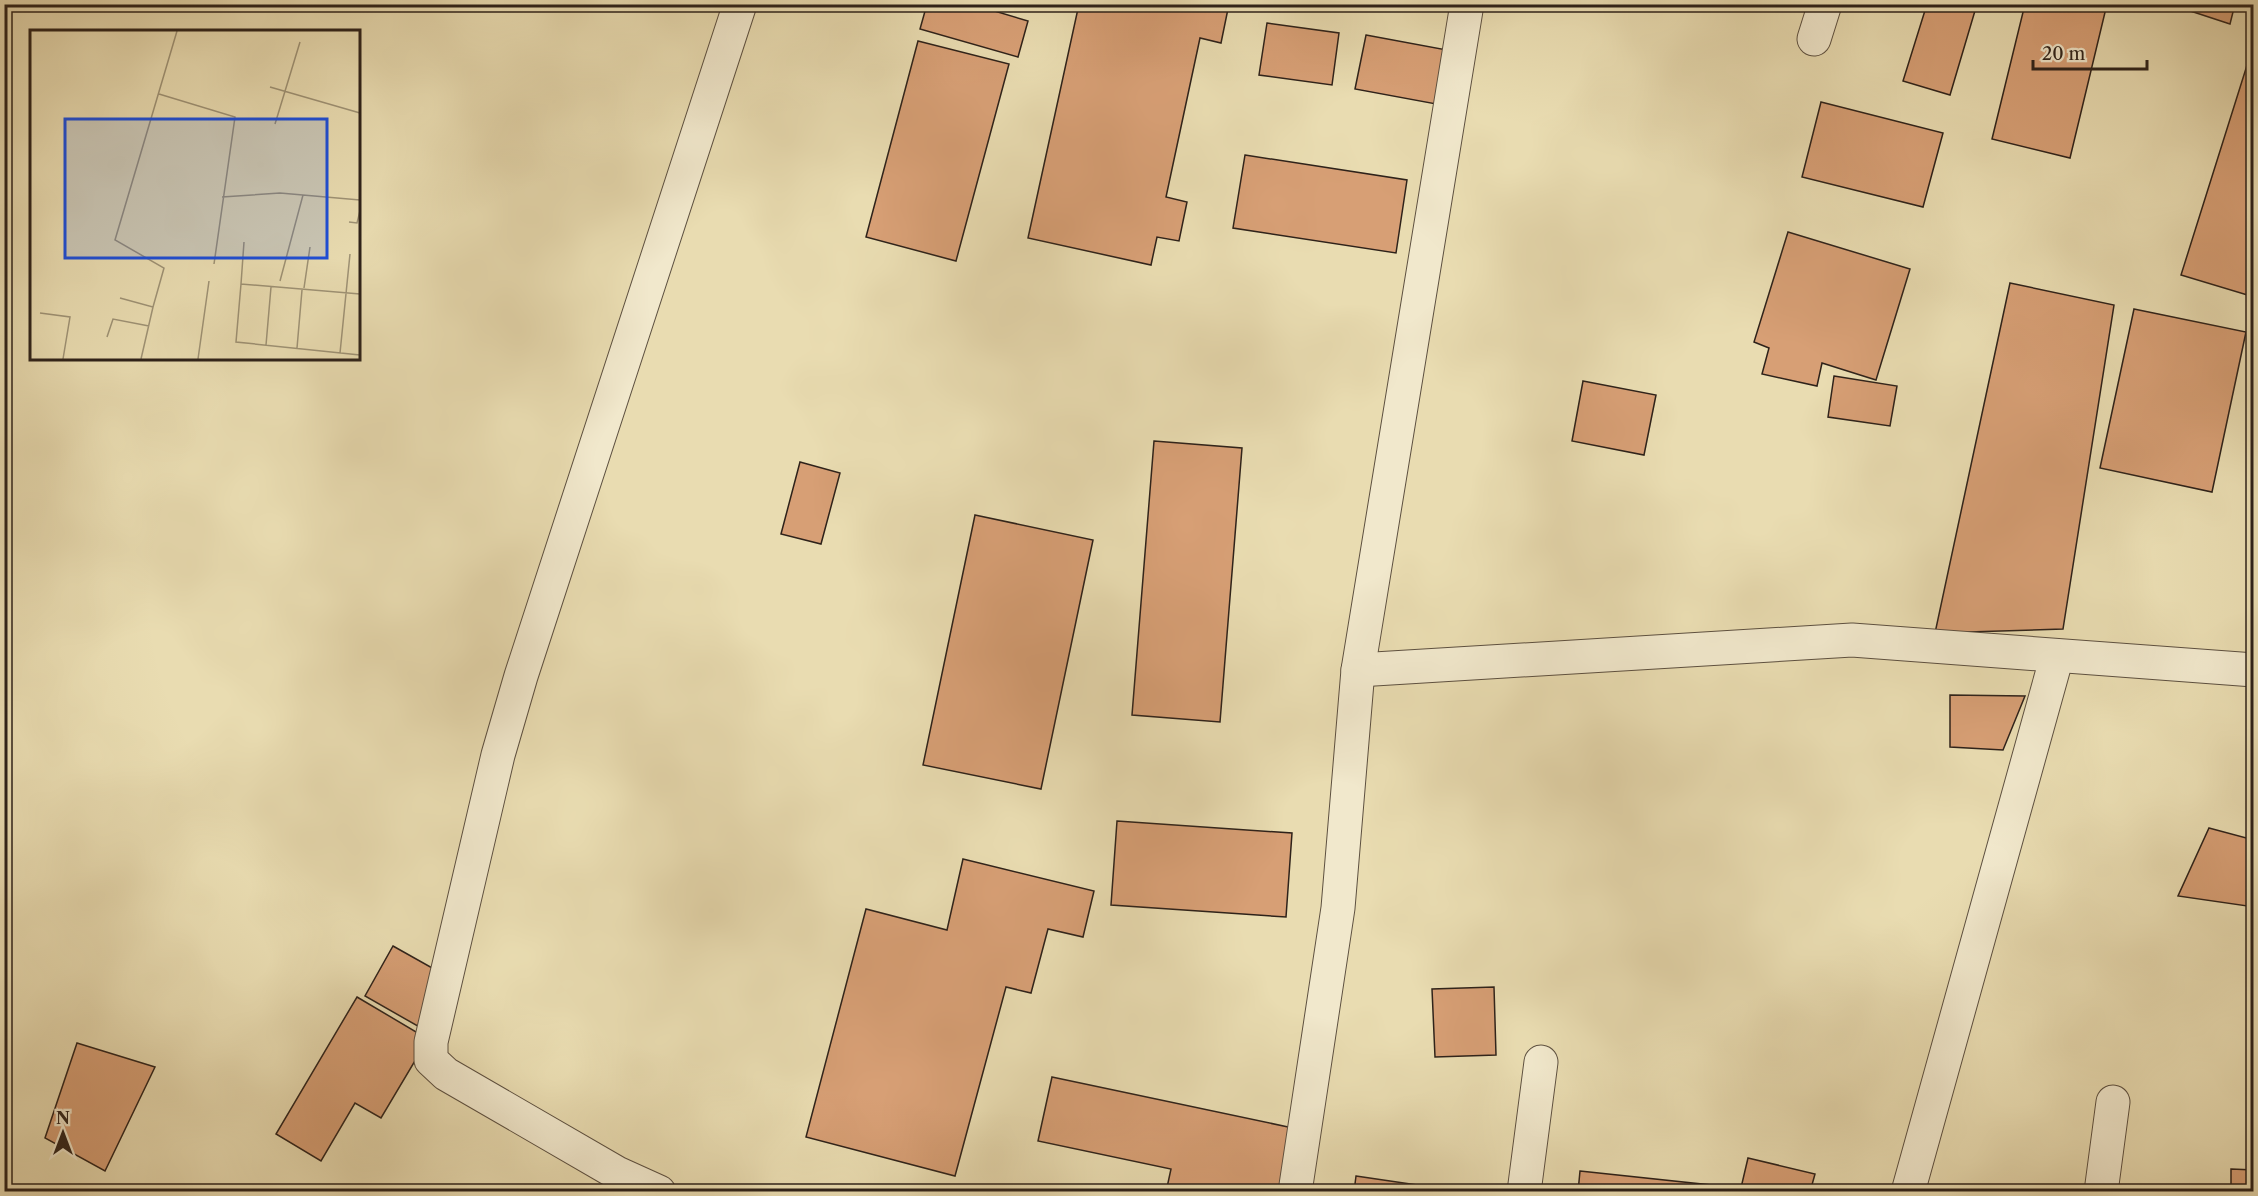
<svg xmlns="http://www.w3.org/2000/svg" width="2258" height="1196" font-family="'Libre Caslon Text',serif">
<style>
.building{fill:#d79f75;stroke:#2e221a;stroke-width:1.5}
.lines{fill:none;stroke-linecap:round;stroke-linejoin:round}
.minor-casing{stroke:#5d5040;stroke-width:35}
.minor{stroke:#f1e8cc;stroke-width:33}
.inset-road{fill:none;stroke:#9e9275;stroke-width:1.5}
.view{fill:#1d4ed8;fill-opacity:0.15;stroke:#1d4ed8;stroke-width:3}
.inset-edge{fill:none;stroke:#2e221a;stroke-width:3}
</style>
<rect width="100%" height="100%" fill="#e9dcb1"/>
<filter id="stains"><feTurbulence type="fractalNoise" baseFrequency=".00333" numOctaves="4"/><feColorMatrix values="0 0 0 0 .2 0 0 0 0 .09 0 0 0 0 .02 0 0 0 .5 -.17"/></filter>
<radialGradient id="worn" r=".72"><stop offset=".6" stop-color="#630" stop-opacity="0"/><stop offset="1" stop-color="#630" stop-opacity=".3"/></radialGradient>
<g class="building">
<path d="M927,4H971L1028,21L1018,57L920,29Z"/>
<path d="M1079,4H1229L1221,43L1200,38L1166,197L1187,202L1179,241L1157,237L1151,265L1028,238Z"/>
<path d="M1927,4H1977L1950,95L1903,81Z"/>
<path d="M2025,4H2107L2070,158L1992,139Z"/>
<path d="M2169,4H2235L2230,24Z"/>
<path d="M1267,23L1339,33L1332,85L1259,75Z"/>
<path d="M1366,35L1447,50L1436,104L1355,89Z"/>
<path d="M918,41L1009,64L956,261L866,237Z"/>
<path d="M2254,43V297L2181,275Z"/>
<path d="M1821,102L1943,133L1923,207L1802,177Z"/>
<path d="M1245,155L1407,180L1396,253L1233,228Z"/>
<path d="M1788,232L1910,269L1876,380L1822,363L1817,386L1762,374L1769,348L1754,342Z"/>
<path d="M2010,283L2114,305L2063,629L1935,633Z"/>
<path d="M2134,309L2246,332L2212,492L2100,468Z"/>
<path d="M1834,376L1897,386L1890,426L1828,417Z"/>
<path d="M1583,381L1656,395L1644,455L1572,441Z"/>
<path d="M1154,441L1242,448L1220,722L1132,715Z"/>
<path d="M800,462L840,473L821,544L781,534Z"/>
<path d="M975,515L1093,540L1041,789L923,765Z"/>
<path d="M1950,695L2025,696L2003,750L1950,747Z"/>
<path d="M1117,821L1292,833L1286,917L1111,905Z"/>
<path d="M2209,828L2254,840V907L2178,896Z"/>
<path d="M963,859L1094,891L1083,937L1048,929L1031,993L1006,987L955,1176L806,1137L866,909L947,930Z"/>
<path d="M393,946L459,983L430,1033L365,996Z"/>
<path d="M1494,987L1496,1055L1435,1057L1432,989Z"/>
<path d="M357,997L428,1039L381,1118L355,1103L321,1161L276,1134Z"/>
<path d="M77,1043L155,1067L105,1171L45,1138Z"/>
<path d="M1052,1077L1293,1128L1279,1192H1166L1171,1169L1038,1141Z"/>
<path d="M1748,1158L1815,1174L1810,1192H1740Z"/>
<path d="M2231,1169L2254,1170V1192H2231Z"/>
<path d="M1580,1171L1711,1185L1710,1192H1578Z"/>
<path d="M1356,1176L1465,1192H1354Z"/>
</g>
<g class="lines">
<g class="minor-casing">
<g id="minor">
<path d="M1814,39L1825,4"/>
<path d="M1358,670L1852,640L2254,670"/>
<path d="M659,1192L617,1173L446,1074L431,1060V1042L498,755L521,676L740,4"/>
<path d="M1295,1192L1338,908L1358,670L1467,4"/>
<path d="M1524,1192L1541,1062"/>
<path d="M1908,1192L2057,656"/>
<path d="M2101,1192L2113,1102"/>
</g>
</g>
<use href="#minor" class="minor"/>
</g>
<g transform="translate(30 30)">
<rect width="330" height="330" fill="#e9dcb1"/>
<path class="inset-road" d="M240,57L330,83M129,64L205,87L184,234M245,94L270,12M192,167L250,163L330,170M319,192L327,193L330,181M250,251L273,165M211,254L214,212M274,258L280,217M330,264L211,254L206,312L330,325M90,268L123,277L111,329M123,277L134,238L85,210L147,1M10,283L40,287L33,329M77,307L83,289L119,296M236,315L241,257M267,318L272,260M310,323L320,224M168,329L179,251"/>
<path class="view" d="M35,89H297V228H35Z"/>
<rect width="330" height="330" class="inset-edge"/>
</g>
<rect width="2258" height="1196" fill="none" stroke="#e9dcb1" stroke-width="24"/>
<rect x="6" y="6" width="2246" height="1184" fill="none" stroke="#2e221a" stroke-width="3"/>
<rect x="12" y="12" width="2234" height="1172" fill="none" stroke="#2e221a" stroke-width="1.5"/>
<g transform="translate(63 1133)" stroke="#f1e8cc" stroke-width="4.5" paint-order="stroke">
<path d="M0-4.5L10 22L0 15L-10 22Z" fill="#2e221a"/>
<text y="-9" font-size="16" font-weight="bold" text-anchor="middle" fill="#2e221a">N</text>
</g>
<path d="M2033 60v9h114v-9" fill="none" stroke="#2e221a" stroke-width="3"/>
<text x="2042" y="60" font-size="18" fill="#2e221a" stroke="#f1e8cc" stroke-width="4.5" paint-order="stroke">20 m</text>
<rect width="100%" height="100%" filter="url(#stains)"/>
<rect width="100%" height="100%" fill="url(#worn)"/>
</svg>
